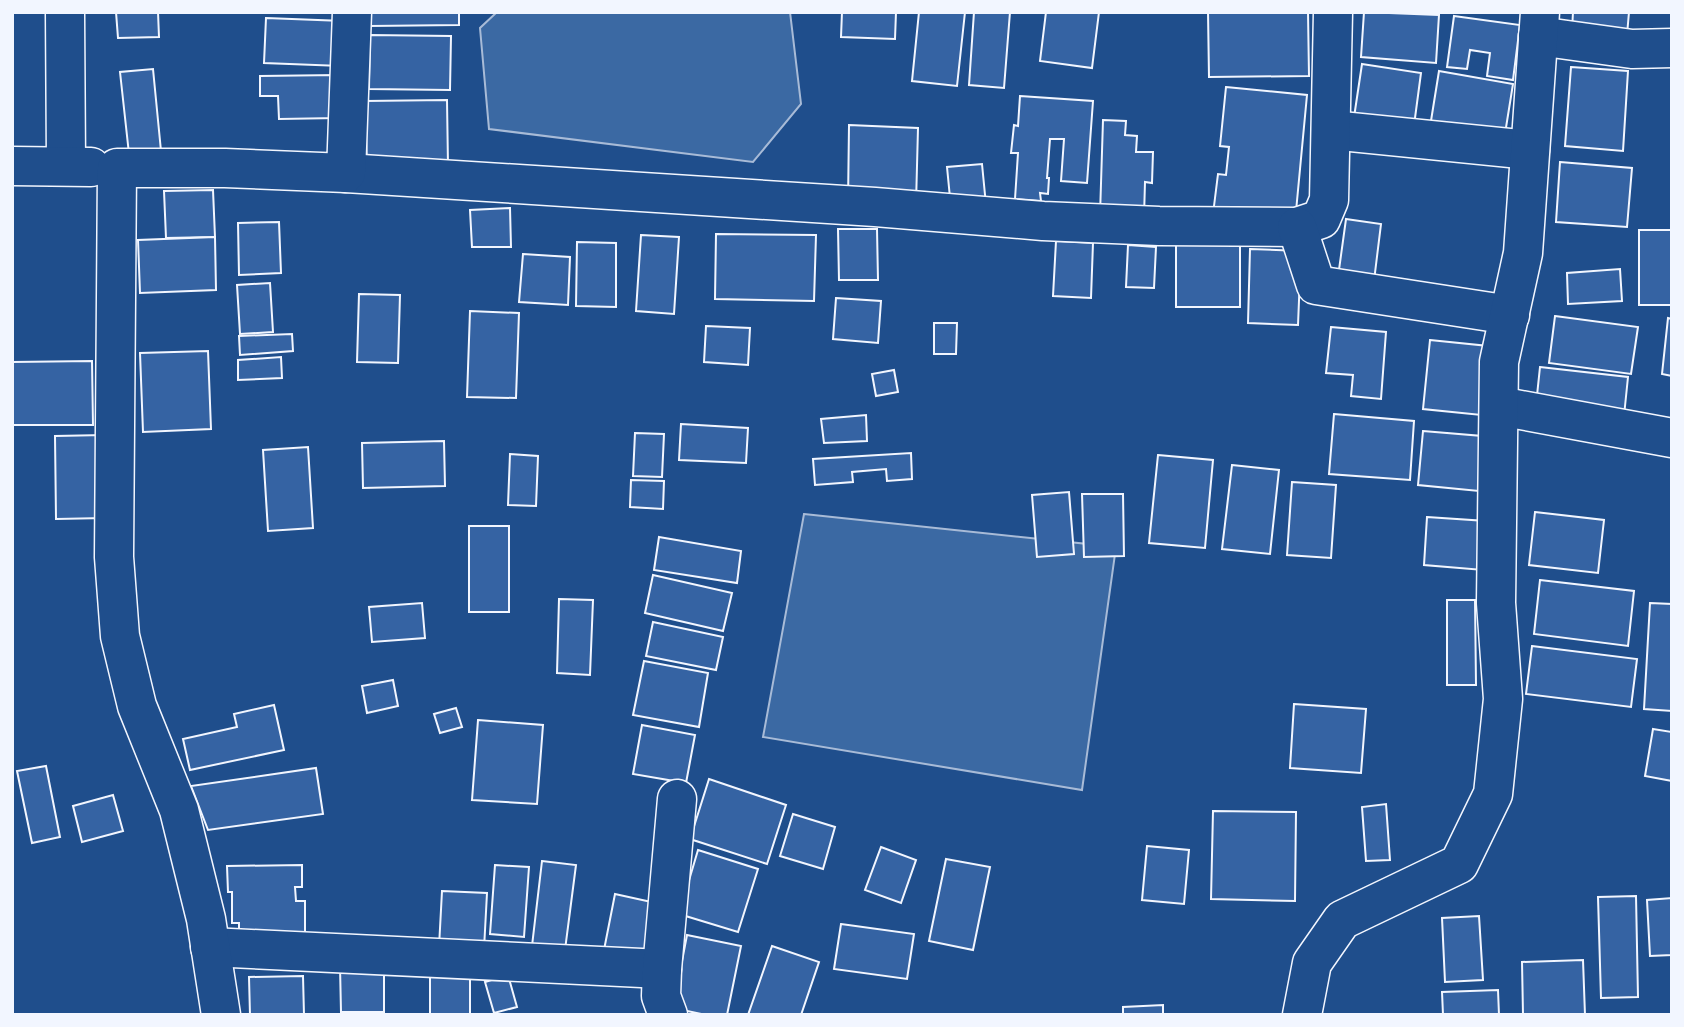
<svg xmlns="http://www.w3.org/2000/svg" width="1684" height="1027" font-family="'Open Sans',sans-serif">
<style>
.water{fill:#3b69a3;stroke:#a8bbd7;stroke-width:2}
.building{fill:#3563a3;stroke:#f2f6ff;stroke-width:2}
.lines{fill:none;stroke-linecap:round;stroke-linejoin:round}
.street-casing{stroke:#f2f6ff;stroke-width:41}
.secondary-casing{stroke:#f2f6ff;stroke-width:41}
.street{stroke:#1f4e8c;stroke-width:38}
.secondary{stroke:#1f4e8c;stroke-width:38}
</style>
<rect width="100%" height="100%" fill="#1f4e8c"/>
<g class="water">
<path d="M497,12H790L801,104L753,162L489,129L480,28Z"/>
<path d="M804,514L1116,547L1082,790L763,737Z"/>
</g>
<g class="building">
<path d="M116,12H158L159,37L118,38Z"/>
<path d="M370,12H459V25L370,26Z"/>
<path d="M842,12H896L895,39L841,37Z"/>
<path d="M919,12H965L957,86L912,81Z"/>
<path d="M974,12H1010L1004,88L969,85Z"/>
<path d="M1046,12H1099L1092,68L1040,61Z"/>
<path d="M1208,12H1308L1309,76L1209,77Z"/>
<path d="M1364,12L1439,15L1436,63L1361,57Z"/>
<path d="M1573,12H1629L1627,35L1572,30Z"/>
<path d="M1454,16L1520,25L1513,80L1487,76L1490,53L1470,50L1467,69L1447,67Z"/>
<path d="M266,18L343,21L341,66L264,63Z"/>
<path d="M370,35L451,36L450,90L369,89Z"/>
<path d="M1362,64L1421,73L1413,133L1353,124Z"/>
<path d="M1571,67L1628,71L1623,151L1565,146Z"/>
<path d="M153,69L161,151L129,154L120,72Z"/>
<path d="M1439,71L1513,84L1504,140L1430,127Z"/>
<path d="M337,75L338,118L279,119L278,96H260V76Z"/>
<path d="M1226,87L1307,95L1295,222L1213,214L1218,174L1226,175L1229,147L1220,146Z"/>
<path d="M1020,96L1093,101L1087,183L1061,181L1064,139H1050L1047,178H1049L1048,194L1040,193L1041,201L1015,199L1018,153H1011L1014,125L1018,126Z"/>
<path d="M447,100L448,166L367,167L365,101Z"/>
<path d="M1103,120L1126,121L1125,135L1137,136L1136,152H1153L1152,183L1145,182L1144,217L1100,215Z"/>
<path d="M849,125L918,128L916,204L848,203Z"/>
<path d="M1560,162L1632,168L1627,227L1556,222Z"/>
<path d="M982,164L986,205L951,208L947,167Z"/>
<path d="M213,190L215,237L166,238L164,191Z"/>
<path d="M510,208L511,247H472L470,210Z"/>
<path d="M1346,219L1381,224L1374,281L1338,277Z"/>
<path d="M279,222L281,273L239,275L238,223Z"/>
<path d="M838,229H877L878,280H839Z"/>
<rect x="1639" y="230" width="33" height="75"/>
<path d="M716,234L816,235L814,301L715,299Z"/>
<path d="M641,235L679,237L674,314L636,311Z"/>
<path d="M215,237L216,290L140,293L138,240Z"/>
<path d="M1056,241L1093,243L1091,298L1053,296Z"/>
<path d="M577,242L616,243V307L576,306Z"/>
<rect x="1176" y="244" width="64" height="63"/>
<path d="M1128,245L1156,247L1154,288L1126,287Z"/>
<path d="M1250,249L1301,251L1298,325L1248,323Z"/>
<path d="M523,254L570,257L568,305L519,302Z"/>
<path d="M1620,269L1622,301L1568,304L1567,273Z"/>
<path d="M270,283L273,332L240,334L237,285Z"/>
<path d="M359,294L400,295L398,363L357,362Z"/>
<path d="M836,298L881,301L878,343L833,339Z"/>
<path d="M470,311L519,313L516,398L467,397Z"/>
<path d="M1555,316L1638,327L1631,374L1549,363Z"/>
<path d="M1668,318L1672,319V376L1662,374Z"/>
<path d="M934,323H957L956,354H934Z"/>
<path d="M706,326L750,328L748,365L704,362Z"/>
<path d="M1331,327L1386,332L1381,399L1351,396L1353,375L1326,373Z"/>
<path d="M292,334L293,351L240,355L239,336Z"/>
<path d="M1430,340L1498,347L1491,416L1423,409Z"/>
<path d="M208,351L211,429L143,432L140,353Z"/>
<path d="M281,357L282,378L238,380V360Z"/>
<path d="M92,361L93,425H12V362Z"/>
<path d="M1540,367L1628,377L1624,416L1536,405Z"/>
<path d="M894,370L898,392L876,396L872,374Z"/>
<path d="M1334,414L1414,421L1410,480L1329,474Z"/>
<path d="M866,415L867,441L824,443L821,419Z"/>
<path d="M681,424L748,428L746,463L679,460Z"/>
<path d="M1423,431L1494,437L1489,492L1418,485Z"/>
<path d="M635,433L664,434L662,477L633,476Z"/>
<path d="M104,435L105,518L56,519L55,436Z"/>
<path d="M444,441L445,486L363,488L362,443Z"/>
<path d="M308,447L313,528L268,531L263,450Z"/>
<path d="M911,453L912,479L887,481L886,469L852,472L853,482L815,485L813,459Z"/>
<path d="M510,454L538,456L536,506L508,505Z"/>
<path d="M1158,455L1213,460L1205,548L1149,543Z"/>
<path d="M1232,465L1279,470L1270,554L1222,549Z"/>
<path d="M631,480L664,481L663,509L630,507Z"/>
<path d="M1292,482L1336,485L1331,558L1287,555Z"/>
<path d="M1069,492L1074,554L1037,557L1032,495Z"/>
<path d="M1082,494H1123L1124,556L1084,557Z"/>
<path d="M1535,512L1604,520L1598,573L1529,565Z"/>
<path d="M1427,517L1486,521L1483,570L1424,565Z"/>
<rect x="469" y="526" width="40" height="86"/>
<path d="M659,537L741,551L737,583L654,570Z"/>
<path d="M653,575L732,593L723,631L645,613Z"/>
<path d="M1540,580L1634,591L1628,646L1534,634Z"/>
<path d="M559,599L593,600L590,675L557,673Z"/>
<path d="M1447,600H1475L1476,685H1447Z"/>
<path d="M422,603L425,638L372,642L369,607Z"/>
<path d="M1650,603L1672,604V711L1644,709Z"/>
<path d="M653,622L723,637L716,670L646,656Z"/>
<path d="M1532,646L1637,659L1631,707L1526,694Z"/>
<path d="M644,661L708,673L699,727L633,715Z"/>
<path d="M393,680L398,706L367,713L362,686Z"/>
<path d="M1294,704L1366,709L1361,773L1290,768Z"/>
<path d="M274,705L284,750L190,770L183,739L237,727L234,714Z"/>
<path d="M456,708L462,727L440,733L434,714Z"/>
<path d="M478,720L543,725L537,804L472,800Z"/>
<path d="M642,725L695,735L686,783L633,774Z"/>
<path d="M1653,729L1672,732V781L1645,776Z"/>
<path d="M46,766L60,837L32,843L17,771Z"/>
<path d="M316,768L323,814L208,830L191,786Z"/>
<path d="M709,779L786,805L767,864L690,839Z"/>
<path d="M113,795L123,831L82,842L73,806Z"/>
<path d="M1386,804L1390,860L1366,861L1362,807Z"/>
<path d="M1213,811L1296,812L1295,901L1211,899Z"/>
<path d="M793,814L835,827L823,869L780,856Z"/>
<path d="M1147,846L1189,850L1184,904L1142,900Z"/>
<path d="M881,847L916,860L901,903L865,890Z"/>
<path d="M698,850L758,869L738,932L679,914Z"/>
<path d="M946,859L990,867L973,950L929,941Z"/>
<path d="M542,861L576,865L565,950L532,946Z"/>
<path d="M302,865V887H295L296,901H305V937L239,935V923H232V892H228L227,866Z"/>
<path d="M495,865L529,867L524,937L490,934Z"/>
<path d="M442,891L487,893L484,949L439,947Z"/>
<path d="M615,894L656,903L644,963L603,955Z"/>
<path d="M1636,896L1638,997L1601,998L1598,897Z"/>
<path d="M1672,898V955L1650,956L1647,900Z"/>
<path d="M1479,916L1483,980L1445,982L1442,918Z"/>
<path d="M841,924L914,934L907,979L834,969Z"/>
<path d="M687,935L741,946L727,1015H706L673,1008Z"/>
<path d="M772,946L819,962L801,1015H748Z"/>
<path d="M1583,960L1585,1015H1523L1522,962Z"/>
<path d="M340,966H384V1012H341Z"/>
<path d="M508,975L517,1007L494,1013L485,982Z"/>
<path d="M303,976L304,1015H250L249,977Z"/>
<rect x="430" y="977" width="40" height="38"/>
<path d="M1498,990L1499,1015H1443L1442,992Z"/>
<path d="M1163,1005V1015H1123V1007Z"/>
</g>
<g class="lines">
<g class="street-casing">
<g id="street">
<path d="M65,12L66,165"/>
<path d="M1538,36L1632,49L1672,48"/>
<path d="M1331,130L1530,150"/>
<path d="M12,166L91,167"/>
<path d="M346,173L875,207L1043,221L1159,226L1297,227L1321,219L1329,200L1333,12"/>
<path d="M1297,227L1316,285L1510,315"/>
<path d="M1499,406L1672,438"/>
<path d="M210,947L662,969"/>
<path d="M221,1015L206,919L179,810L137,706L120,636L114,557L117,168H225L346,173L352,12"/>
<path d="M668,1015L661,996L662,969L677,799"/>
</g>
</g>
<g class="secondary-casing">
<path id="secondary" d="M1302,1015L1312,963L1342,920L1459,864L1493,794L1503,699L1496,603L1499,362L1523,253L1540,12"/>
</g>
<use href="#street" class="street"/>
<use href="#secondary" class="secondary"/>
</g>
<rect width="1684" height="1027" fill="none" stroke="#f2f6ff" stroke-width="28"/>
</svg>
